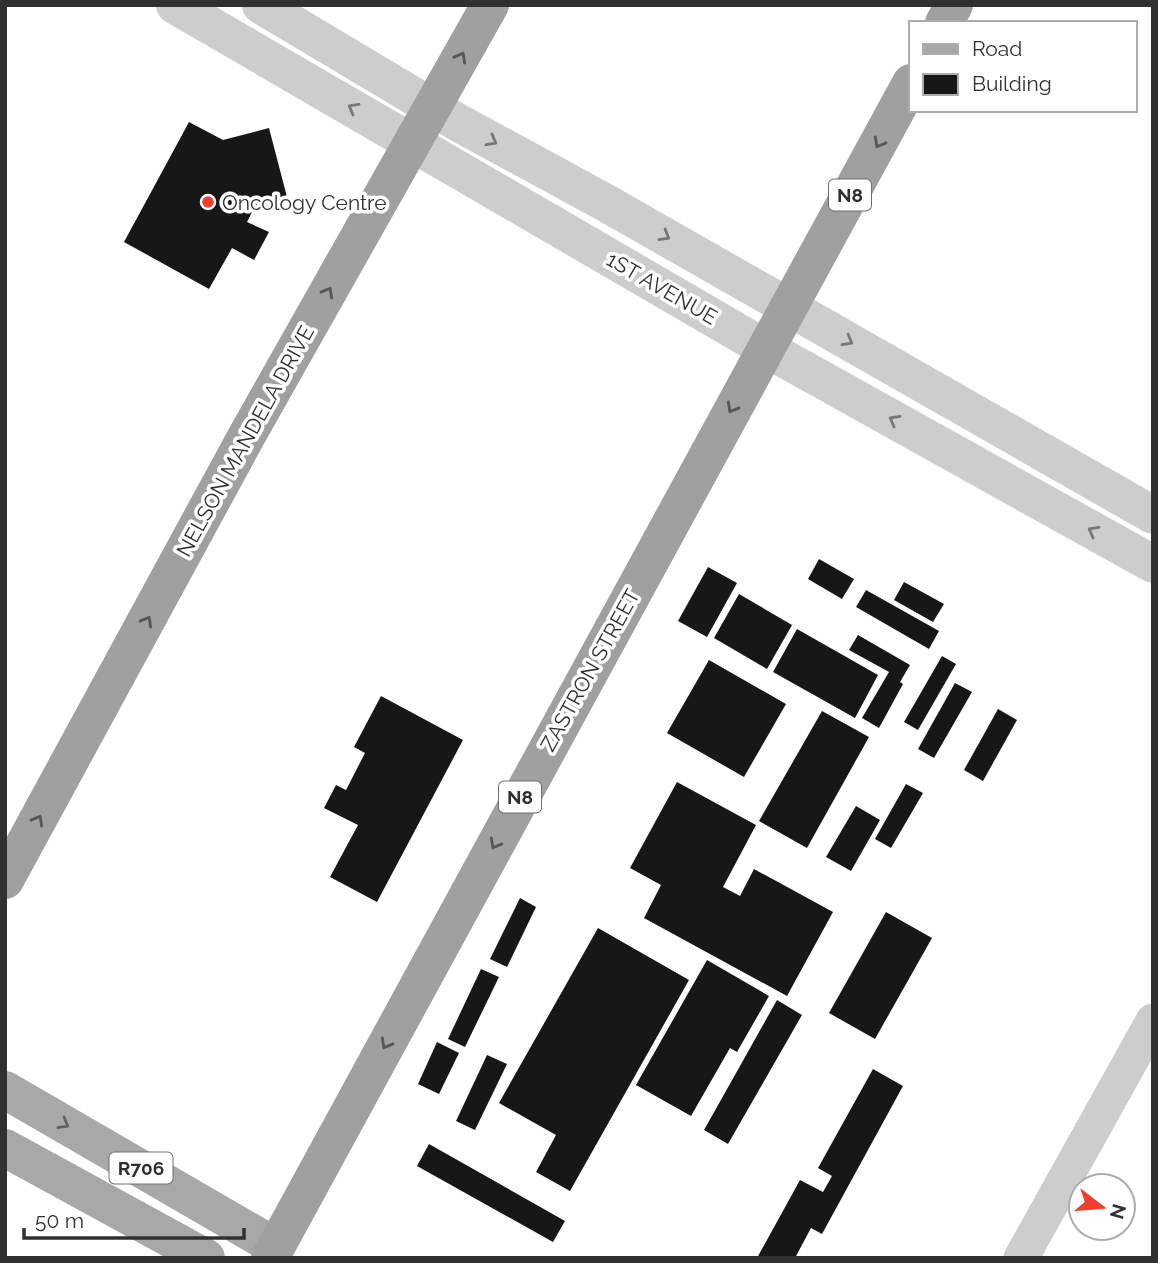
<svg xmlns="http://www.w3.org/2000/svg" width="1158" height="1263" font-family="Raleway,sans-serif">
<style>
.building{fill:#171717}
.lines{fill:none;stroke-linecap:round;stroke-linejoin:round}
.minor{stroke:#cdcdcd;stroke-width:35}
.tertiary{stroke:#cdcdcd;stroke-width:38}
.primary{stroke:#a8a8a8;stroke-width:38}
.trunk{stroke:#a0a0a0;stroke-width:38}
.oneway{stroke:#575757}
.oneway2{stroke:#777}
.oneway3{stroke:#606060}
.poi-dot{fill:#eb412e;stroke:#fff;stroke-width:2.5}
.labels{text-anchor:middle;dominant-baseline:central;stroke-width:7;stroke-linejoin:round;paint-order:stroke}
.shield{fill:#fff;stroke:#6e6e6e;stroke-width:2}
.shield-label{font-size:19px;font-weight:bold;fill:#303030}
.poi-label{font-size:21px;fill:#303030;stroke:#fff;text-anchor:start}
.street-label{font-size:21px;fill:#303030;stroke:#fff}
</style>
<rect width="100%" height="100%" fill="#fff"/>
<g class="building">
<path d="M189,122L223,140L269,128L287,197L254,208L247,222L269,232L254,260L232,248L209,289L124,242Z"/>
<path d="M819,559L854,579L842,599L808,579Z"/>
<path d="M708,567L737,583L707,637L678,621Z"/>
<path d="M904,582L944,604L933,622L894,600Z"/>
<path d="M866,590L939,631L929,649L856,607Z"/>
<path d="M739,594L792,625L767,669L714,638Z"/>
<path d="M797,629L878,675L855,718L773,672Z"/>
<path d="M858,635L910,665L900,682L903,684L879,728L862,718L889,672L849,650Z"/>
<path d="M942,656L956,664L918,730L904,722Z"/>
<path d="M709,660L786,704L744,777L667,733Z"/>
<path d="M955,683L972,692L934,758L918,749Z"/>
<path d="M381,696L463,740L377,902L330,877L358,825L324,808L336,785L346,790L365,753L354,747Z"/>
<path d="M998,709L1017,720L983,781L964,770Z"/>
<path d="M822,711L869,737L807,848L759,821Z"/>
<path d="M677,782L756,825L723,887L740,896L754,869L833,912L787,996L644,918L661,885L630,868Z"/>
<path d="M906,784L923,793L891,848L875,839Z"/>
<path d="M856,806L880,820L851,871L826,857Z"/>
<path d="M520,898L536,907L507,967L490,959Z"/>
<path d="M886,912L932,938L875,1039L829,1013Z"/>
<path d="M598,928L689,980L570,1191L536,1172L556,1135L499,1103Z"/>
<path d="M707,960L769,996L737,1052L730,1048L691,1116L636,1085Z"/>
<path d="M481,969L499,977L465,1047L448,1039Z"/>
<path d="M777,1000L802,1015L728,1144L704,1130Z"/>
<path d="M437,1042L459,1053L439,1094L418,1084Z"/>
<path d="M487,1055L507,1064L475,1130L456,1121Z"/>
<path d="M873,1069L903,1086L822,1234L811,1228L795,1258H757L800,1180L823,1192L832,1176L818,1168Z"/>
<path d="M429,1144L565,1221L553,1242L417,1166Z"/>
</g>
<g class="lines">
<path class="minor" d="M1021,1258L1153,1021"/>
<g class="tertiary">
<path d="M175,5L765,348L1153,564"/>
<path d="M261,5L457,122L606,203L1153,515"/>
</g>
<g class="primary">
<path d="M5,1090L276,1247"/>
<path d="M5,1148L206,1258"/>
</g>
<g class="trunk">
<path d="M944,23L954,5"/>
<path d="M5,880L246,437L490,5"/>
<path d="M270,1258L911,83"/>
</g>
</g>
<defs><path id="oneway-chevron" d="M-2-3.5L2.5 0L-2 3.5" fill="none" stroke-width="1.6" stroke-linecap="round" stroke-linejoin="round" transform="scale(1.75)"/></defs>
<g class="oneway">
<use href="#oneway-chevron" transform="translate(461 57) rotate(-61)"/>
<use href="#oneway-chevron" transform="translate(879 143) rotate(119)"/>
<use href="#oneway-chevron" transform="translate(328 292) rotate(-61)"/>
<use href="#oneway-chevron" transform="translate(732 408) rotate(119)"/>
<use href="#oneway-chevron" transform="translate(147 621) rotate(-61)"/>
<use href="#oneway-chevron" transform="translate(38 820) rotate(-61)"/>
<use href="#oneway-chevron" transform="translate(495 844) rotate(119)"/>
<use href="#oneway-chevron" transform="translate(386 1044) rotate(119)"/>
</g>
<g class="oneway2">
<use href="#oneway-chevron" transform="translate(353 108) rotate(-150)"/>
<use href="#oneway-chevron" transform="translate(492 141) rotate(29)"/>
<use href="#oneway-chevron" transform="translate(665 236) rotate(30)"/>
<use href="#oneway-chevron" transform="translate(848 341) rotate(30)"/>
<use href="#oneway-chevron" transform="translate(894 420) rotate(-151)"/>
<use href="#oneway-chevron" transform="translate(1093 531) rotate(-151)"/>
</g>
<use class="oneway3" href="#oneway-chevron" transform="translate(64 1124) rotate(30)"/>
<circle class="poi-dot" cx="208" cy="202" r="7"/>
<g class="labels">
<g class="shield">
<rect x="829" y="179.5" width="42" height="31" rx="5"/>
<rect x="499" y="781.5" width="42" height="31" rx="5"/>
<rect x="109.5" y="1152.5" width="63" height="31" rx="5"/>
</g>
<g class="shield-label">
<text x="850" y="195">N8</text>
<text x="520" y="797">N8</text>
<text x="141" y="1168">R706</text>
</g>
<g class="poi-label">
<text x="222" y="202">Oncology Centre</text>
</g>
<g class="street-label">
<text transform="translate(662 288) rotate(30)">1ST AVENUE</text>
<text transform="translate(245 441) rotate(-61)">NELSON MANDELA DRIVE</text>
<text transform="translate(590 670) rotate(-61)">ZASTRON STREET</text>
</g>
</g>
<rect width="1158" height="1263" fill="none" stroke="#303030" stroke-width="14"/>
<rect x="909" y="21" width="228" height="91" fill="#ffffff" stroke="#acacac" stroke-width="2"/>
<rect x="923" y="44" width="35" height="10" fill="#a8a8a8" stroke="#acacac" stroke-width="2"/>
<text x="972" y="56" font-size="21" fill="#303030">Road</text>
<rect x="923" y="74" width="35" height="21" fill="#171717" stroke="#acacac" stroke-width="2"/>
<text x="972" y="91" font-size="21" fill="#303030">Building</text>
<g transform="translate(1102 1207) rotate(106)"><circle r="33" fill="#ffffff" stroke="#acacac" stroke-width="2"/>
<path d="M0-5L12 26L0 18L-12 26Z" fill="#eb412e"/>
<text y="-10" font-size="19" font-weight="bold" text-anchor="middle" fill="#303030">N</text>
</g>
<path d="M24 1228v10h220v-10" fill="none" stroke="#303030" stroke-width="3.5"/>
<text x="35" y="1228" font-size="21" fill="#303030" stroke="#ffffff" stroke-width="5" paint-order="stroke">50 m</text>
</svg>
